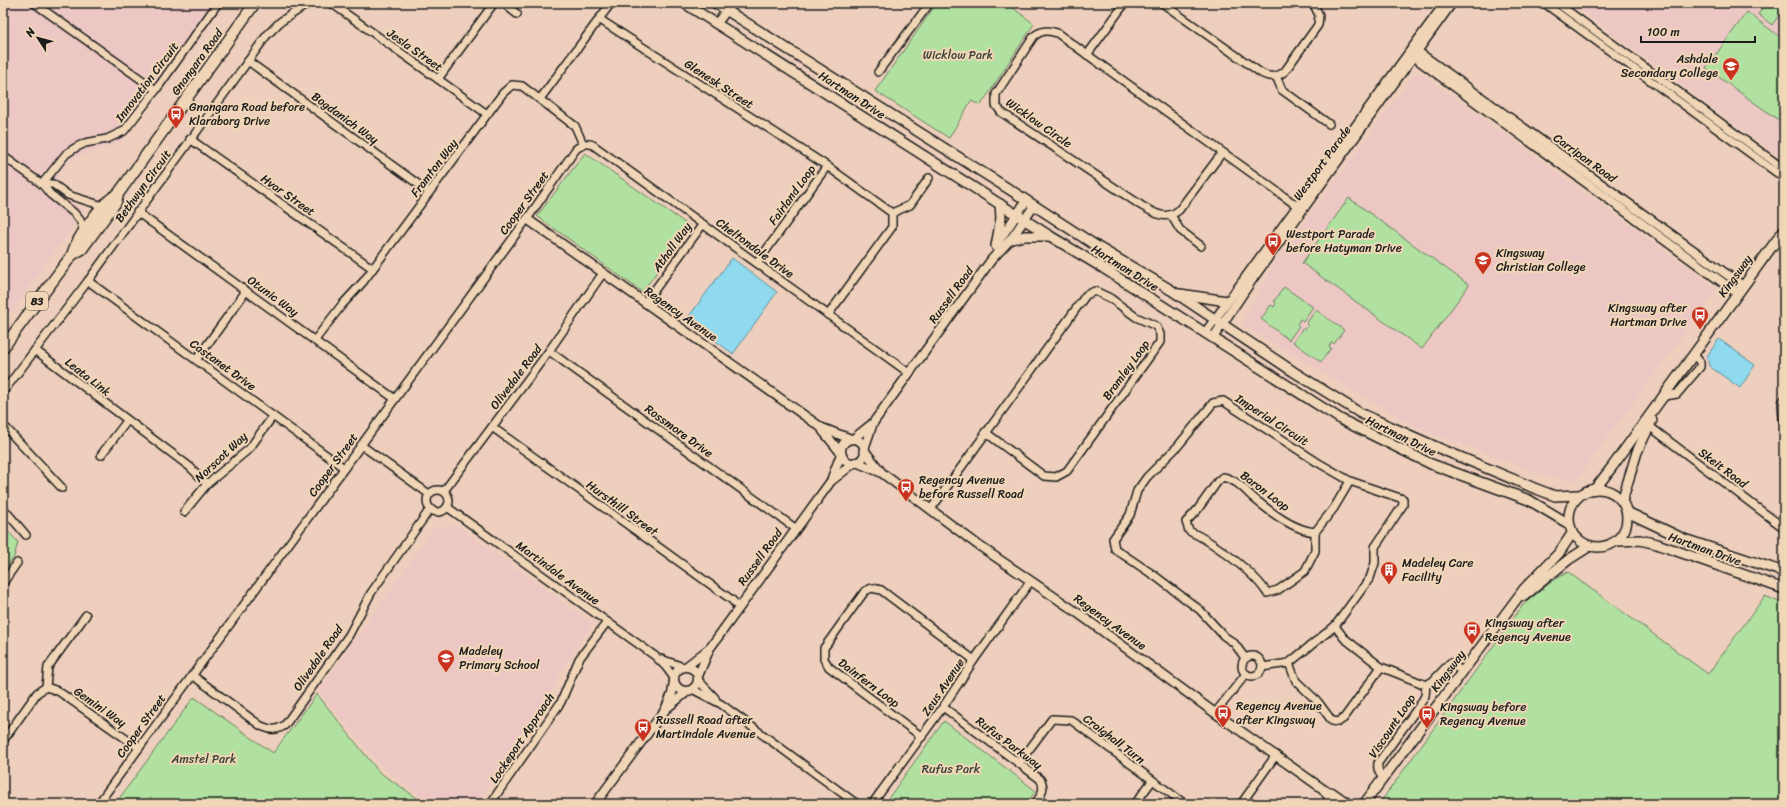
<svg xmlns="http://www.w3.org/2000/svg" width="1787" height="807" font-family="Sriracha,sans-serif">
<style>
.built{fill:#ecc7c4}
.green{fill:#b1e1a0;stroke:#667e5e}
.water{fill:#8fdaef;stroke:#618e9b}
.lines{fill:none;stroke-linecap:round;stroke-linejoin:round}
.minor-casing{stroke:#1c1c1c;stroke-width:10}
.tertiary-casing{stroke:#1c1c1c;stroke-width:11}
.secondary-casing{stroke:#1c1c1c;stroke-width:12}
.primary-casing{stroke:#1c1c1c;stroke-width:13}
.minor{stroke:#f0d6b7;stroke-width:7}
.tertiary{stroke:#f0d6b7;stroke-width:8}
.secondary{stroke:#f0d6b7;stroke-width:9}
.primary{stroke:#f0d6b7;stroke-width:10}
.labels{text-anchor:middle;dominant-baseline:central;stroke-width:4;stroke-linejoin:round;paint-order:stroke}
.shield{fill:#f0d6b7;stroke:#5c544a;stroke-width:1}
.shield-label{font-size:11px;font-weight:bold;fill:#1c1c1c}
.street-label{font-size:12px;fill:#1c1c1c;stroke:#f0d6b7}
.park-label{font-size:12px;fill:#3a4336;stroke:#f0d6b7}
.poi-label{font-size:12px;fill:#1c1c1c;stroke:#f0d6b7;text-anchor:start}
</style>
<rect width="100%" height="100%" fill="#eecfbd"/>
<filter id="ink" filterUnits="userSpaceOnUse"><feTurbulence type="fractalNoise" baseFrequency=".025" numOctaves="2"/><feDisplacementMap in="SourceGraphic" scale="8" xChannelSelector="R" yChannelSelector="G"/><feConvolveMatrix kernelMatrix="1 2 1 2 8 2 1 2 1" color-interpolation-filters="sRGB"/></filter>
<g filter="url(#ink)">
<g class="built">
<path d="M3,3H225L123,141L71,159L49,185L84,211L3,322Z"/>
<path d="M1571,3H1784V160Z"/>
<path d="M1417,71L1717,289L1576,480L1544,475L1412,425L1241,324L1276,261Z"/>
<path d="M456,525L593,624L570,656L539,713L476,804H433L383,769L319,691L434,528Z"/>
</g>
<g class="green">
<path d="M937,3H1007L1034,24L981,105L971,101L949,138L875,91Z"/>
<path d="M1766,3H1784V8L1772,25L1758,14Z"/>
<path d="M1747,12L1784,40V124L1706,68Z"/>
<path d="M585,153L691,227L642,292L537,216Z"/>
<path d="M1349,198L1469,285L1422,349L1302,263Z"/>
<path d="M1284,287L1313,307L1303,321L1300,319L1297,324L1299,326L1289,340L1261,319L1271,305L1274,307L1276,303L1274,301Z"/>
<path d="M1316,310L1344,330L1334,344L1332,342L1329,346L1331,348L1321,362L1293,342L1303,328L1305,330L1308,326L1306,324Z"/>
<path d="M3,526L18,542L14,557L3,571Z"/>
<path d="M1568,572L1708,674L1765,596L1784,604V804H1379L1523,605L1551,582Z"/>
<path d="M317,694L379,772L426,804H115L194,697L273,753Z"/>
<path d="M944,721L1036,791L1026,804H884Z"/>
</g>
<g class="water">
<path d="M732,258L777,292L733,354L687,319Z"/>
<path d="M1719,339L1755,365L1740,388L1709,366L1707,356Z"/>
</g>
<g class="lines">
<g class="minor-casing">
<g id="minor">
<path d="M34,3L156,90"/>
<path d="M331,3L487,114"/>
<path d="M503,3L517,14"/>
<path d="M1162,3L1261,73C1270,78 1277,78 1285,71L1318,25L1319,15L1313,3"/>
<path d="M1544,3L1784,178"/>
<path d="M1557,3L1784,169"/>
<path d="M599,19L827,166"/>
<path d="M1087,55L1125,3"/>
<path d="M248,61L429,192"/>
<path d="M878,72L930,3"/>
<path d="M1276,76L1282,90L1329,124"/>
<path d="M438,79L494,3"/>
<path d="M540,99L611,3"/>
<path d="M190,139L372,268"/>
<path d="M1222,153L1179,210C1166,221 1154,213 1142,206L1001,112L996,105V94L1034,36C1042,30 1048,30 1057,33L1300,208"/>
<path d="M3,156L42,184L50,194L74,213L80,220L84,232"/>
<path d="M42,184L66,154L75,148L85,143L107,139L124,131L156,90L218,3"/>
<path d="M42,184H53L68,195L103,206"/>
<path d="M137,212L395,399"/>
<path d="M892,213L910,205L929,178"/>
<path d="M1171,215L1180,230L1201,246"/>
<path d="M757,263L827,166L892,213V227L828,315"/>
<path d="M88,281L344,468"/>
<path d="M645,303L703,224"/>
<path d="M315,340L341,306L363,282L503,93L512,85L522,86L575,126L583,144"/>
<path d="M35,350L190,467L207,484"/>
<path d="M549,351L795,528"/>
<path d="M196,360L246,291"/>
<path d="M3,392L88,281L267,35L280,22L309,3"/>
<path d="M1665,396L1677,394L1700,367V362L1694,355"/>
<path d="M1784,400L1782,403L1783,419L1784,420"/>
<path d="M3,425L62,488"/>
<path d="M1649,426L1784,528"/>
<path d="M492,427L732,600L738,607"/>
<path d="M361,445L429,494"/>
<path d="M101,455L127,421"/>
<circle cx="438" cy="501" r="11"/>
<path d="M444,491L549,351L603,273"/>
<path d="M447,507L655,656L666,667L674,678"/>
<path d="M3,508L26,535"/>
<path d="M931,509L1086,295L1095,291L1110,298L1136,317L1156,326L1160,334V342L1067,471L1056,477L1044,476L985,432"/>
<path d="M184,512L207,484L249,449L273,416"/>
<path d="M1315,532C1294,530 1272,513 1256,500C1245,491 1238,480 1223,477L1218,481L1198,509L1186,522L1189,531C1212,541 1254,572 1267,593L1278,590L1305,571L1315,551V532L1334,508L1350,481"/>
<path d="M3,583L17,563"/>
<path d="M1335,626L1344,638L1381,667L1426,685"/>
<circle cx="1252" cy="666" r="10"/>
<path d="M1245,658L1234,643L1224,636L1200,610L1155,576L1115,549L1113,539L1130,515L1137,491L1147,477L1178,446L1213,403L1223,401L1317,462L1350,481L1403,499V505L1375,547V563L1370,578L1335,626L1289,663L1262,667"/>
<path d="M661,659L683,667"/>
<path d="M1289,663L1296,681L1318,702L1332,721L1338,722L1344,718L1381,667"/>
<path d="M192,675L261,726C271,730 276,731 285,725L349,635L371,593L430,509"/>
<path d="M698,680L715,698"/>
<path d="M46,687L48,667L86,615"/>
<path d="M692,689L721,704L857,804"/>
<path d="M943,707L1040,779C1046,788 1041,796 1035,804"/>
<path d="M1215,713L1246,674"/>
<path d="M922,737L829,667L824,659V648L865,591L872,588L881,590L974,660"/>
<path d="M3,741L37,693L46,687L58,691L139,748"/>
<path d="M1019,763L1052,719L1071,720L1185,804"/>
<path d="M1383,777C1378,773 1377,769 1378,763L1419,706L1425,696L1426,685L1433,681L1450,663L1463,672"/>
<path d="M98,804L527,219L576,149C582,145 586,142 593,145L909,373"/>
<path d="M490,804L561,702L579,659L607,622"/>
<path d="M872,804L943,707L974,660L1030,582"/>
<path d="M1135,804L1152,781"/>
<path d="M1241,804L1276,755"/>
</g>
</g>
<g class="tertiary-casing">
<g id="tertiary">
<path d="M716,24L733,3"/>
<path d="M1414,49L1743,286"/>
<path d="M1410,54L1737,293"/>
<path d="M527,219L822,428L851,439"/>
<path d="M996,245L1026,201"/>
<path d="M1205,333L1445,3"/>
<path d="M1213,338L1254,277L1452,3"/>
<path d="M823,431L841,453"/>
<path d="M853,439L873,423"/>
<circle cx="853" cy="451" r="12"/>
<path d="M864,449L873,423L992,259L1011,239L1034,206"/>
<path d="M864,450L882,473L978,545L1075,611L1215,713L1323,789L1328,796L1338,804"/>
<path d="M856,462L880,472"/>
<path d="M832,478L841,454"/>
<path d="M687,666L710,648L831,481L854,463"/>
<circle cx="686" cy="679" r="12"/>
<path d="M698,676L709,650"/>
<path d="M667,708L688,691"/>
<path d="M1324,790L1332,792L1349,804"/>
<path d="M595,804L665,710L672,694L674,681"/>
</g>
</g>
<g class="secondary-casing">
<g id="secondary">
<path d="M684,3L1050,236L1103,268L1342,420L1431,464L1529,500L1569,524"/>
<path d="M715,3L1012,191L1101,249L1171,290L1294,372L1360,413L1441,449L1534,488L1555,496L1578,495"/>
<path d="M1011,239L1025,236H1050"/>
<path d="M996,246L1001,218L1000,204"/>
<path d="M1180,294L1227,301"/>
<circle cx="1598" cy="518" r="29"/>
<path d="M1595,489L1612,467L1784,230"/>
<path d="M1622,501L1637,452L1652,420"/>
<path d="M1627,512L1684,539L1784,572"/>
<path d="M1617,541L1640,540L1657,544L1784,589"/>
<path d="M1524,596L1568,560L1590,546"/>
<path d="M1364,804L1524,589L1559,553L1573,532"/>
</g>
</g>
<g class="primary-casing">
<g id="primary">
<path d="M72,255L82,249L116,202L118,194L255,3"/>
<path d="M3,348L72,255C77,237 102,202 118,194"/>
</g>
</g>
<use href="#minor" class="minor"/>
<use href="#tertiary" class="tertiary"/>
<use href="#secondary" class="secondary"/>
<use href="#primary" class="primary"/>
</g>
</g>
<defs>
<g id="school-pin" transform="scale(0.9)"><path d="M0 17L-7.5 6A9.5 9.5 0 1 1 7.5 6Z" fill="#c8321e" stroke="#f0d6b7"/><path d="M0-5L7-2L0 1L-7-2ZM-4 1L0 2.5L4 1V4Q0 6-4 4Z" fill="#fff"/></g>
<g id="bus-pin" transform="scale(0.9)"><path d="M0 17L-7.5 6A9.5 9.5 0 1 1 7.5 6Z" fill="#c8321e" stroke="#f0d6b7"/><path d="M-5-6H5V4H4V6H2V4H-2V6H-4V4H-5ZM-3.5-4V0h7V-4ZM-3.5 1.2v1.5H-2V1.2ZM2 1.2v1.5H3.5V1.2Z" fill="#fff"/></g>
<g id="building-pin" transform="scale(0.9)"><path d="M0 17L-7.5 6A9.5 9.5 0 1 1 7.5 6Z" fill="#c8321e" stroke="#f0d6b7"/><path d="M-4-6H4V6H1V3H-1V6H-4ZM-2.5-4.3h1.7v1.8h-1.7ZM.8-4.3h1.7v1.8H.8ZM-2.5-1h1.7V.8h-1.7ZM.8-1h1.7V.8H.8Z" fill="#fff"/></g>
</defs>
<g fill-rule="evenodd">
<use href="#school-pin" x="1731" y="66"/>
<use href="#bus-pin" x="176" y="114"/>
<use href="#bus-pin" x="1273" y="241"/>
<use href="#school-pin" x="1483" y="260"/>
<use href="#bus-pin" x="1700" y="315"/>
<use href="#bus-pin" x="906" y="487"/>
<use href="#building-pin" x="1389" y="570"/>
<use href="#bus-pin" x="1472" y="630"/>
<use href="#school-pin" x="446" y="658"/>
<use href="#bus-pin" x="1223" y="713"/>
<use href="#bus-pin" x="1427" y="714"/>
<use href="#bus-pin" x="643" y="727"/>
</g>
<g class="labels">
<rect class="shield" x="26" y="292" width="22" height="18" rx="3"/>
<g class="shield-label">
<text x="37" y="301">83</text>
</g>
<g class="street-label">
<text transform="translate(415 50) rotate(35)">Jesla Street</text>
<text transform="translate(197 62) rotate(-54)">Gnangara Road</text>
<text transform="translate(147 82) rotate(-53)">Innovation Circuit</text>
<text transform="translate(719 84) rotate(33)">Glenesk Street</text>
<text transform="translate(852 95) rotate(33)">Hartman Drive</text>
<text transform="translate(345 118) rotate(36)">Bogdanich Way</text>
<text transform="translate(1039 123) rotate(35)">Wicklow Circle</text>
<text transform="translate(1585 158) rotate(36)">Carripan Road</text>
<text transform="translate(1322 163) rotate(-54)">Westport Parade</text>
<text transform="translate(434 168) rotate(-53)">Framton Way</text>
<text transform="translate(143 186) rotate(-54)">Bethwyn Circuit</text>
<text transform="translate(288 195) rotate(35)">Hvar Street</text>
<text transform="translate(792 195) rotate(-54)">Fairland Loop</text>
<text transform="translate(524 203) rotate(-54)">Cooper Street</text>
<text transform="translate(672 247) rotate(-54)">Atholl Way</text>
<text transform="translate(755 248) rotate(36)">Cheltondale Drive</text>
<text transform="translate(1125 268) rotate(32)">Hartman Drive</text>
<text transform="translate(1735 276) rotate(-54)">Kingsway</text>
<text transform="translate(951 295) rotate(-54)">Russell Road</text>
<text transform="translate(273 296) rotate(36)">Otunic Way</text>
<text transform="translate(681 314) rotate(35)">Regency Avenue</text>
<text transform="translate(223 365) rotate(36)">Castanet Drive</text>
<text transform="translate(1126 370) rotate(-54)">Bramley Loop</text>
<text transform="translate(88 377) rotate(38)">Leata Link</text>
<text transform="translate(516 377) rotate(-53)">Olivedale Road</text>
<text transform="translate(1272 420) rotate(33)">Imperial Circuit</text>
<text transform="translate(679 431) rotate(36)">Rossmore Drive</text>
<text transform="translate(1401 436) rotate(26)">Hartman Drive</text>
<text transform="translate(221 457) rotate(-43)">Norscot Way</text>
<text transform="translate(333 465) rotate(-54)">Cooper Street</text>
<text transform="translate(1723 468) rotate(37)">Skeit Road</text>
<text transform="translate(1265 491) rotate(37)">Baron Loop</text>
<text transform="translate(622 508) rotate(36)">Hursthill Street</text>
<text transform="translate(1705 549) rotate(20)">Hartman Drive</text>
<text transform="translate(760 557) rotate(-54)">Russell Road</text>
<text transform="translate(558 573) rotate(36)">Martindale Avenue</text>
<text transform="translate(1110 622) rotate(36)">Regency Avenue</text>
<text transform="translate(318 658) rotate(-55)">Olivedale Road</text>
<text transform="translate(1448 671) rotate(-53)">Kingsway</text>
<text transform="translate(869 683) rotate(37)">Dainfern Loop</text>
<text transform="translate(943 687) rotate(-56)">Zeus Avenue</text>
<text transform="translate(100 707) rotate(35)">Gemini Way</text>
<text transform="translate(141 726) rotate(-54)">Cooper Street</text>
<text transform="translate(1392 726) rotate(-56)">Viscount Loop</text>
<text transform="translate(522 738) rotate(-56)">Lockeport Approach</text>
<text transform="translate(1114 739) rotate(37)">Craighall Turn</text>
<text transform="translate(1009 743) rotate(37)">Rufus Parkway</text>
</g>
<g class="park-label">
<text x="958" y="55">Wicklow Park</text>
<text x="204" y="759">Amstel Park</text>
<text x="951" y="769">Rufus Park</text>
</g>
<g class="poi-label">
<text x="1718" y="59" text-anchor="end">Ashdale<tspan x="1718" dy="14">Secondary College</tspan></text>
<text x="189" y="107">Gnangara Road before<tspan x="189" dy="14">Klaraborg Drive</tspan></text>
<text x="1286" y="234">Westport Parade<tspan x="1286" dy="14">before Hatyman Drive</tspan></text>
<text x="1496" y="253">Kingsway<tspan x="1496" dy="14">Christian College</tspan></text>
<text x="1687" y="308" text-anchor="end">Kingsway after<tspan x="1687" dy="14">Hartman Drive</tspan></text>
<text x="919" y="480">Regency Avenue<tspan x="919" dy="14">before Russell Road</tspan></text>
<text x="1402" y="563">Madeley Care<tspan x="1402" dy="14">Facility</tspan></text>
<text x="1485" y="623">Kingsway after<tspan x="1485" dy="14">Regency Avenue</tspan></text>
<text x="459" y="651">Madeley<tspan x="459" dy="14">Primary School</tspan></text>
<text x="1236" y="706">Regency Avenue<tspan x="1236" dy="14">after Kingsway</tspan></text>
<text x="1440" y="707">Kingsway before<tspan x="1440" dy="14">Regency Avenue</tspan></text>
<text x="656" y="720">Russell Road after<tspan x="656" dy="14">Martindale Avenue</tspan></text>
</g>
</g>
<rect width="1787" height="807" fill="none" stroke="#f0d6b7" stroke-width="16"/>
<rect x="8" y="8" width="1771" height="791" fill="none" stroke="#1c1c1c" stroke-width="1.5" filter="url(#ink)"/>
<g transform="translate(38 38) rotate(306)" stroke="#f0d6b7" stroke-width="3" paint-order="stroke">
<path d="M0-3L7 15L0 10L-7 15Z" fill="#1c1c1c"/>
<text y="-6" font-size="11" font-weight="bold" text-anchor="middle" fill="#1c1c1c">N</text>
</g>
<path d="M1641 36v6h114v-6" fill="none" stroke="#1c1c1c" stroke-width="2"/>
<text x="1647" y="36" font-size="12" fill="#1c1c1c" stroke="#f0d6b7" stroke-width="3" paint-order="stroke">100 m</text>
</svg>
